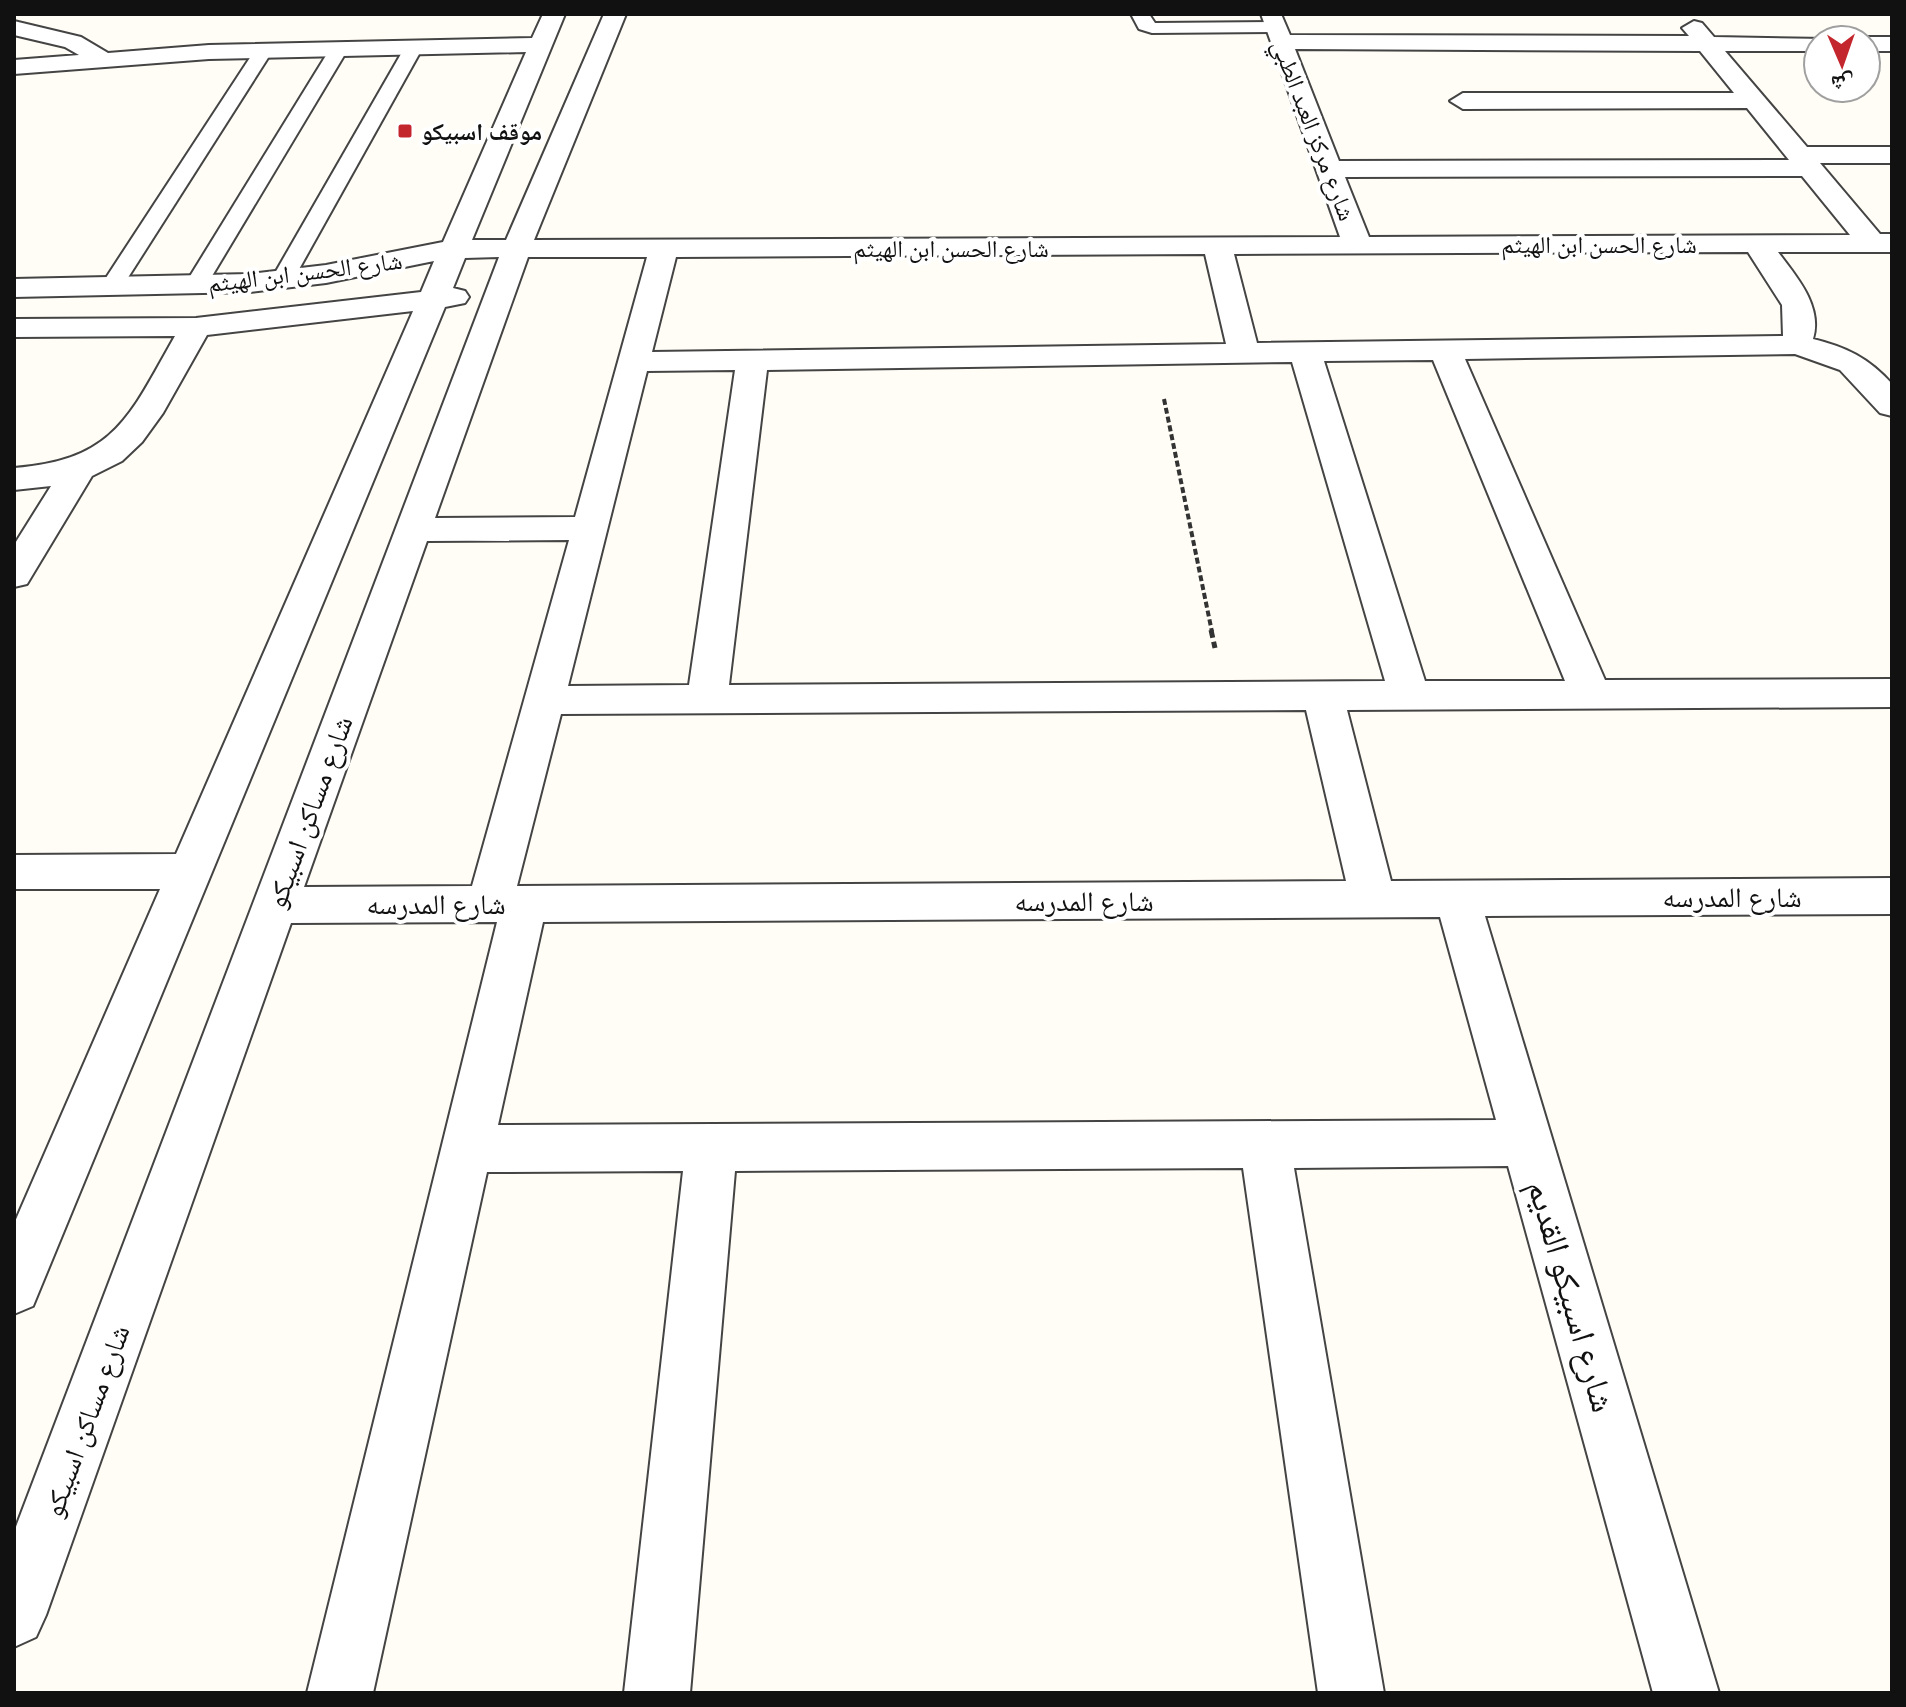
<svg xmlns="http://www.w3.org/2000/svg" width="1906" height="1707" font-family="Merriweather,'Noto Naskh Arabic',serif">
<style>
.lines{fill:none;stroke-linecap:round;stroke-linejoin:round}
.lane-casing{stroke:#444;stroke-width:4}
.street-casing{stroke:#444;stroke-width:4}
.path-far1{stroke:#333;stroke-width:4;stroke-dasharray:6 3;stroke-linecap:butt}
.path{stroke:#333;stroke-width:5;stroke-dasharray:8 4;stroke-linecap:butt}
.lane{fill:#fff;fill-rule:evenodd}
.street{fill:#fff;fill-rule:evenodd}
.poi-dot{fill:#c4262e;stroke:#fff;stroke-width:3}
.labels{text-anchor:middle;dominant-baseline:central;stroke-width:8;stroke-linejoin:round;paint-order:stroke}
.far-street-label{font-size:24px;fill:#111;stroke:#fff}
.far-poi-label{font-size:24px;font-weight:bold;fill:#111;stroke:#fff;text-anchor:start}
.street-label{font-size:28px;fill:#111;stroke:#fff}
.near-street-label{font-size:34px;fill:#111;stroke:#fff}
</style>
<rect width="100%" height="100%" fill="#fffdf5"/>
<g class="lines">
<g class="lane-casing">
<g id="lane">
<path d="M1131,14H1149L1155,23L1275,22L1284,27L1275,32L1152,33L1139,29Z"/>
<path d="M414,42L423,47L293,280L282,287L274,285L271,280L405,47Z"/>
<path d="M339,43L348,49L206,286L195,293L187,291L184,286L330,49Z"/>
<path d="M264,44L273,50L122,287L111,294L103,292L100,287L255,50Z"/>
</g>
</g>
<g class="street-casing">
<g id="street">
<path d="M543,14H565L472,240H506L604,14H626L534,240L1340,237L1261,14H1281L1290,35L1689,36L1682,28L1694,21L1702,23L1714,37L1826,39L1818,40V51H1725L1807,147H1892V163H1820L1880,234H1892V252H1778C1796,276 1823,306 1813,339C1846,347 1869,358 1892,384V416L1880,413L1840,370L1795,354L1465,359L1605,680L1892,679V707L1347,710L1391,881L1892,878V914L1485,916L1719,1693H1653L1508,1166L1294,1168L1384,1693H1318L1243,1168L735,1171L690,1693H624L683,1171L487,1172L373,1693H307L497,922L291,923L46,1615L36,1637L14,1647V1532L499,257L465,258L453,288L465,291L469,297L465,303L445,307L33,1306L14,1314V1224L160,889H14V855L176,854L413,311L207,335L163,413L142,442L122,461L92,476L27,584L14,587V545L51,486L14,490V468C115,460 129,417 175,336L14,337V319L196,318L421,292L434,261L326,283L250,292L14,297V279L250,274L326,265L443,242L526,52L209,59L14,74V60L79,55L65,47L14,35V21L81,37L108,53L209,45L532,38ZM1295,49L1700,51L1734,93H1463L1450,101L1463,109L1747,108L1789,160L1339,161ZM1802,176L1850,235L1369,237L1345,177ZM1748,252L1782,305L1783,336L1257,343L1234,254ZM1205,254L1226,344L652,352L676,257ZM528,257H647L575,517L435,518ZM1433,360L1565,681H1425L1324,361ZM1292,362L1385,681L729,685L767,370ZM735,370L689,685L568,686L647,371ZM569,540L472,886L304,887L427,541ZM1306,710L1346,881L517,886L561,714ZM1440,917L1496,1120L498,1125L543,922Z"/>
<path d="M1866,37H1892V51H1866V40H1857Z"/>
</g>
</g>
<path class="path-far1" d="M1164,399L1212,632"/>
<path class="path" d="M1211,630L1215,648"/>
<use href="#lane" class="lane"/>
<use href="#street" class="street"/>
</g>
<rect class="poi-dot" x="397" y="123" width="16" height="16" rx="4"/>
<g class="labels">
<g class="far-street-label">
<text transform="translate(1314 130) rotate(69)">شارع مركز العبد الطبي</text>
<text x="1599" y="244">شارع الحسن ابن الهيثم</text>
<text x="951" y="248">شارع الحسن ابن الهيثم</text>
<text transform="translate(305 272) rotate(-7)">شارع الحسن ابن الهيثم</text>
</g>
<g class="far-poi-label">
<text x="421" y="131">موقف اسبيكو</text>
</g>
<g class="street-label">
<text transform="translate(309 812) rotate(-70)">شارع مساكن اسبيكو</text>
<text x="1732" y="897">شارع المدرسه</text>
<text x="1084" y="901">شارع المدرسه</text>
<text x="436" y="904">شارع المدرسه</text>
<text transform="translate(86 1421) rotate(-70)">شارع مساكن اسبيكو</text>
</g>
<g class="near-street-label">
<text transform="translate(1572 1296) rotate(74)">شارع اسبيكو القديم</text>
</g>
</g>
<rect width="1906" height="1707" fill="none" stroke="#111111" stroke-width="32"/>
<g transform="translate(1842 64) rotate(178)"><circle r="38" fill="#ffffff" stroke="#a0a0a0" stroke-width="2"/>
<path d="M0-6L14 30L0 20L-14 30Z" fill="#c4262e"/>
<text y="-12" font-size="22" font-weight="bold" text-anchor="middle" fill="#111111">ش</text>
</g>
</svg>
